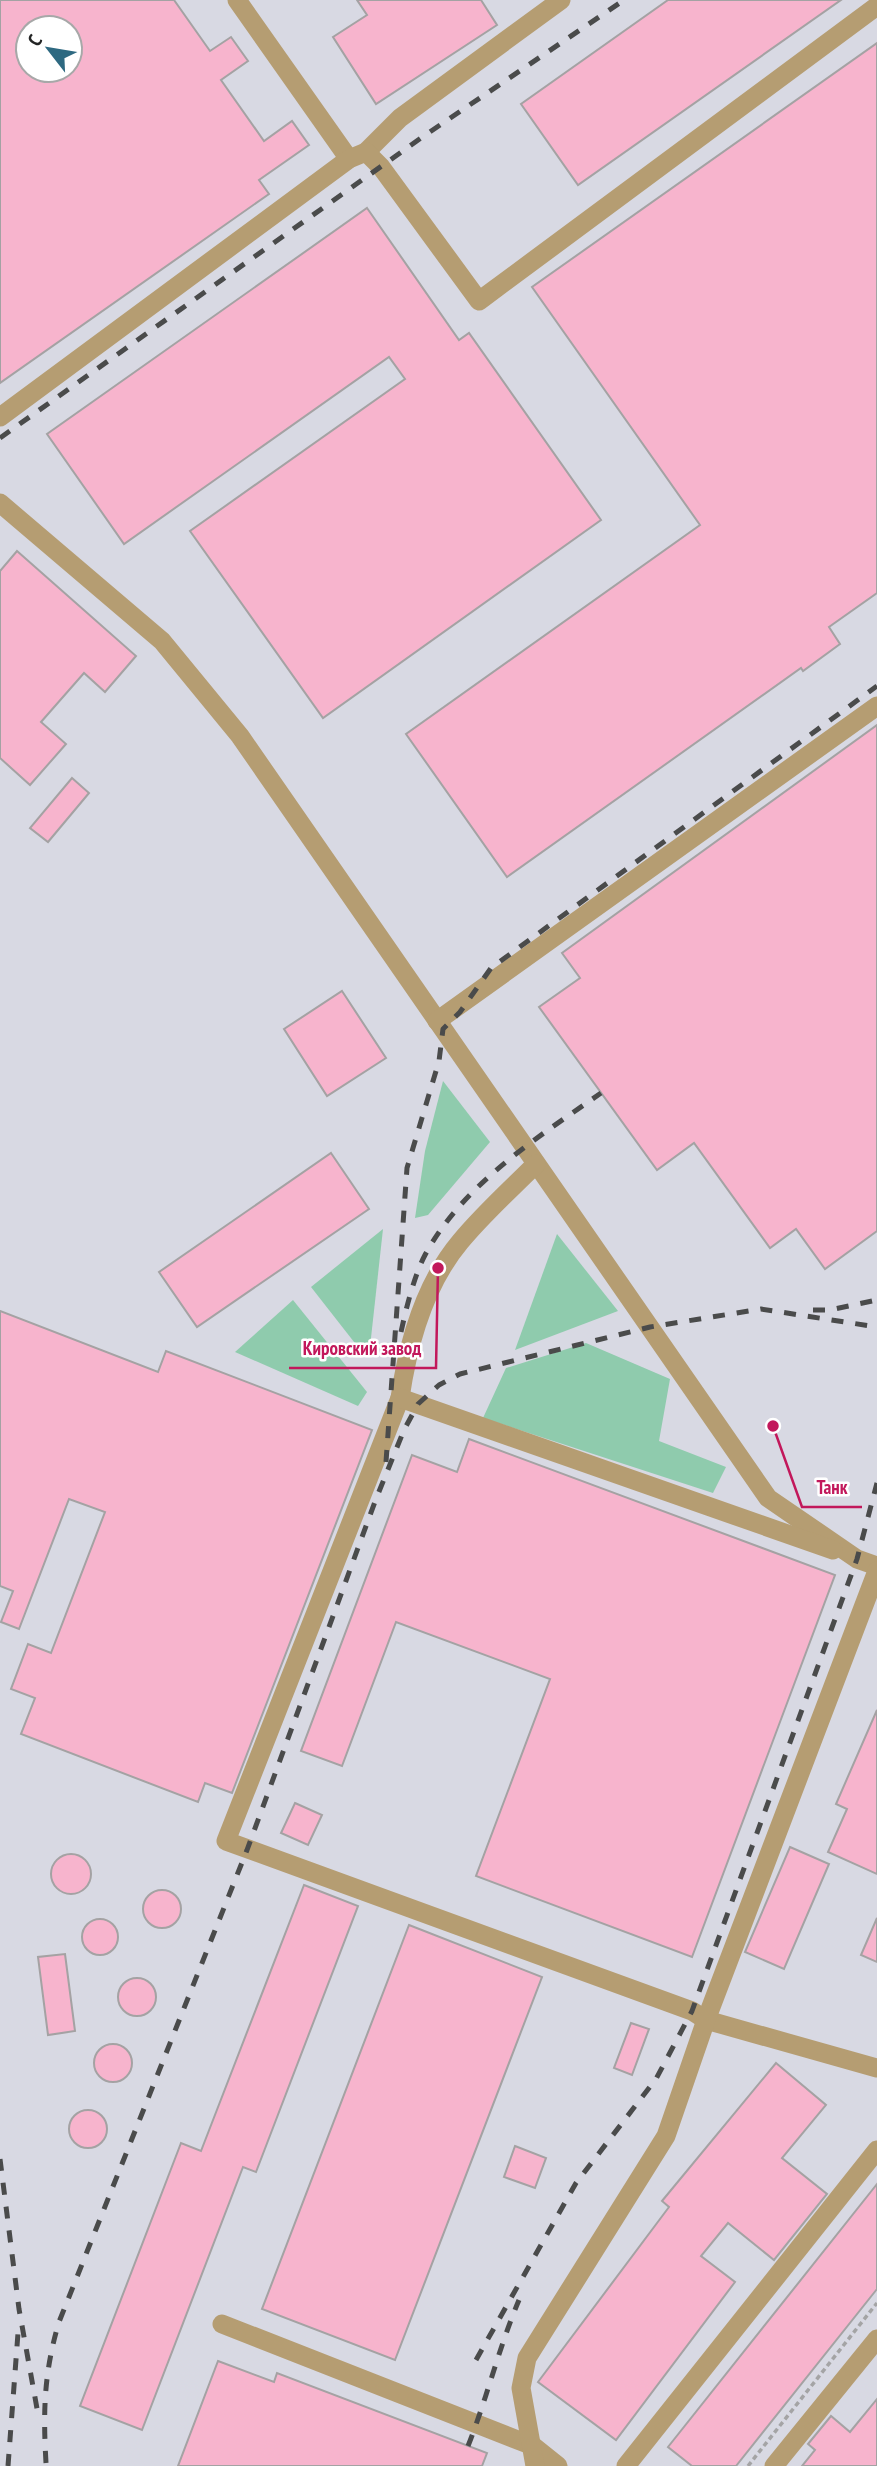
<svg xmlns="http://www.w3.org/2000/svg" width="877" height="2466" font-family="'PT Sans Narrow',sans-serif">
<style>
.built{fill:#d8d9e3;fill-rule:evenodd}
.green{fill:#8fcbad}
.building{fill:#f7b4cd;stroke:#a4a2a3;stroke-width:2;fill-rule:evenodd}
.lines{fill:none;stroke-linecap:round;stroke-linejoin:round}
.path{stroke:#a4a4a5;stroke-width:3.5;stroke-dasharray:5 3.5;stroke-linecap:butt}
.minor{stroke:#b59d72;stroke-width:19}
.rail{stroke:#4a4b4b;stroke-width:5;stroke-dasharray:12 12;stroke-linecap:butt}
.leader{fill:none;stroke:#c2185b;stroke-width:2.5}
.callout-dot{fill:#c2185b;stroke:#fff;stroke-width:2.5}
.callout-label{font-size:19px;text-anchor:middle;font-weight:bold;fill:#c2185b;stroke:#fff;stroke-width:5;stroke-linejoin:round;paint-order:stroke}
</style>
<rect width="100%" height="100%" fill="#e5e5e7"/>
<path class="built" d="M0,0H877V2466H0ZM28,28H70V70H28Z"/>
<g class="green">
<path d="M443,1081L490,1142L428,1215L415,1218L425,1151Z"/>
<path d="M383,1229L370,1347L365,1356L311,1287Z"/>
<path d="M557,1234L618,1311L515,1350Z"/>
<path d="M293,1300L367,1392L358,1406L235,1352Z"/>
<path d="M586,1343L670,1379L659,1441L726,1467L713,1493L483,1418L506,1368Z"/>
</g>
<g class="building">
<path d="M0,0H174L210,51L231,37L248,61L221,80L264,141L292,121L309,145L259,180L269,194L0,383ZM28,28H70V70H28Z"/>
<path d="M357,0H481L497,25L376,104L333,37L367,15Z"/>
<path d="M668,0H841L578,185L521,104Z"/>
<path d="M877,43V593L829,627L840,644L803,671L801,668L507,877L406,734L700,525L532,287Z"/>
<path d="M367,208L459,340L469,333L601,520L323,718L190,531L405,379L389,357L124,544L47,434Z"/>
<path d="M17,551L136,656L105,692L84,673L41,722L66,744L30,785L0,758V571Z"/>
<path d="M877,725V1231L825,1269L796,1229L770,1248L694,1143L657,1170L539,1007L580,978L562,953Z"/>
<path d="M72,778L89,793L48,842L30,828Z"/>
<path d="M342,991L386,1058L327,1096L284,1029Z"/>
<path d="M331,1153L369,1209L197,1327L159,1272Z"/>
<path d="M0,1311L158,1372L166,1351L372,1430L232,1793L205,1783L198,1802L21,1734L35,1698L11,1689L28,1644L51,1653L105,1512L69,1499L19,1629L1,1622L13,1591L0,1586Z"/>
<path d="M469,1439L835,1575L692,1957L476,1876L550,1679L396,1622L342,1766L301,1751L412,1455L457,1472Z"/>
<path d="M877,1710V1874L828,1852L847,1809L836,1804Z"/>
<path d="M295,1803L322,1815L308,1845L281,1833Z"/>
<path d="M790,1847L829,1864L784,1969L745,1952Z"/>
<circle cx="71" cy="1874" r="20"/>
<path d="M304,1885L358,1906L256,2172L243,2167L142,2430L80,2406L181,2143L201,2151Z"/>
<circle cx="162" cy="1909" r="19"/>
<path d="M877,1918V1962L861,1955Z"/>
<circle cx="100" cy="1937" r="18"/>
<path d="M409,1925L542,1977L395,2360L262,2309Z"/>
<path d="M65,1954L75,2031L48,2035L38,1957Z"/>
<circle cx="137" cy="1997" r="19"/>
<path d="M631,2023L649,2029L632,2075L614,2068Z"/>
<circle cx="113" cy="2063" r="19"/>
<path d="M776,2063L826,2105L782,2158L827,2194L774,2260L728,2223L701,2256L735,2282L616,2440L538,2382L669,2207L662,2201Z"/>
<circle cx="88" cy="2129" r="19"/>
<path d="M515,2146L546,2158L535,2188L504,2177Z"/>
<path d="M877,2184V2289L736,2466H692L668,2447Z"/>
<path d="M218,2361L274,2382L277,2373L487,2453L482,2466H178Z"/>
<path d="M877,2399V2466H802L815,2450L808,2444L831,2416L850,2432Z"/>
</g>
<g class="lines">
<path class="path" d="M748,2466L877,2303"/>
<g class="minor">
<path d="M237,0L349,159"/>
<path d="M366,152L400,118L561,0"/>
<path d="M0,417L349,159L366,152L381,167L479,301L877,6"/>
<path d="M0,503L162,641L240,736L768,1498L857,1559L877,1566"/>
<path d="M437,1021L877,706"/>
<path d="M536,1164C511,1189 483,1214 460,1242C424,1285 408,1343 400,1398L226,1841L692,2011L706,2020L877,2068"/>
<path d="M400,1398L833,1550"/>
<path d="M222,2324L533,2446L558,2466"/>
<path d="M535,2466L521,2388L527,2358L666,2136L706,2020L877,1571"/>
<path d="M626,2466L877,2150"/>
<path d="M774,2466L877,2339"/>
</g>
<g class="rail">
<path d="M0,438L421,138L624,0"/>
<path d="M813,1310H830L877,1300"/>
<path d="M401,1332C406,1309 414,1276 425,1255C463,1184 537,1138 601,1093"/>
<path d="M386,1462L407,1168L439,1061L443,1029L460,1012L491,968L877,686"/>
<path d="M0,2159L19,2309L38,2414"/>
<path d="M476,2360L576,2183L656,2079L692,2011L857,1559L877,1483"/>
<path d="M468,2446C487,2398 499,2347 519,2300"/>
<path d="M46,2463C43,2411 44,2372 59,2322L247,1850L376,1499L404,1430L418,1404L439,1385L460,1374L650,1327L761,1309L877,1327"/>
<path d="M8,2466L18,2333"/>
</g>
</g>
<path class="leader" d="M438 1268L436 1368H289M773 1426L802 1507H862"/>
<g class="callout-dot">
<circle cx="438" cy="1268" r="7"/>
<circle cx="773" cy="1426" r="7"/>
</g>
<g class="callout-label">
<text x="362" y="1355">Кировский завод</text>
<text x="832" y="1494">Танк</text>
</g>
<g transform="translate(49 49) rotate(301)"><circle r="33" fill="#ffffff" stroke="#a7a8a8" stroke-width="2"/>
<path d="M0-5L12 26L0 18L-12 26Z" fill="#2e6981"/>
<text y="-10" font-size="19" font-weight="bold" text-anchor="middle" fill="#242525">С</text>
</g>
</svg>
